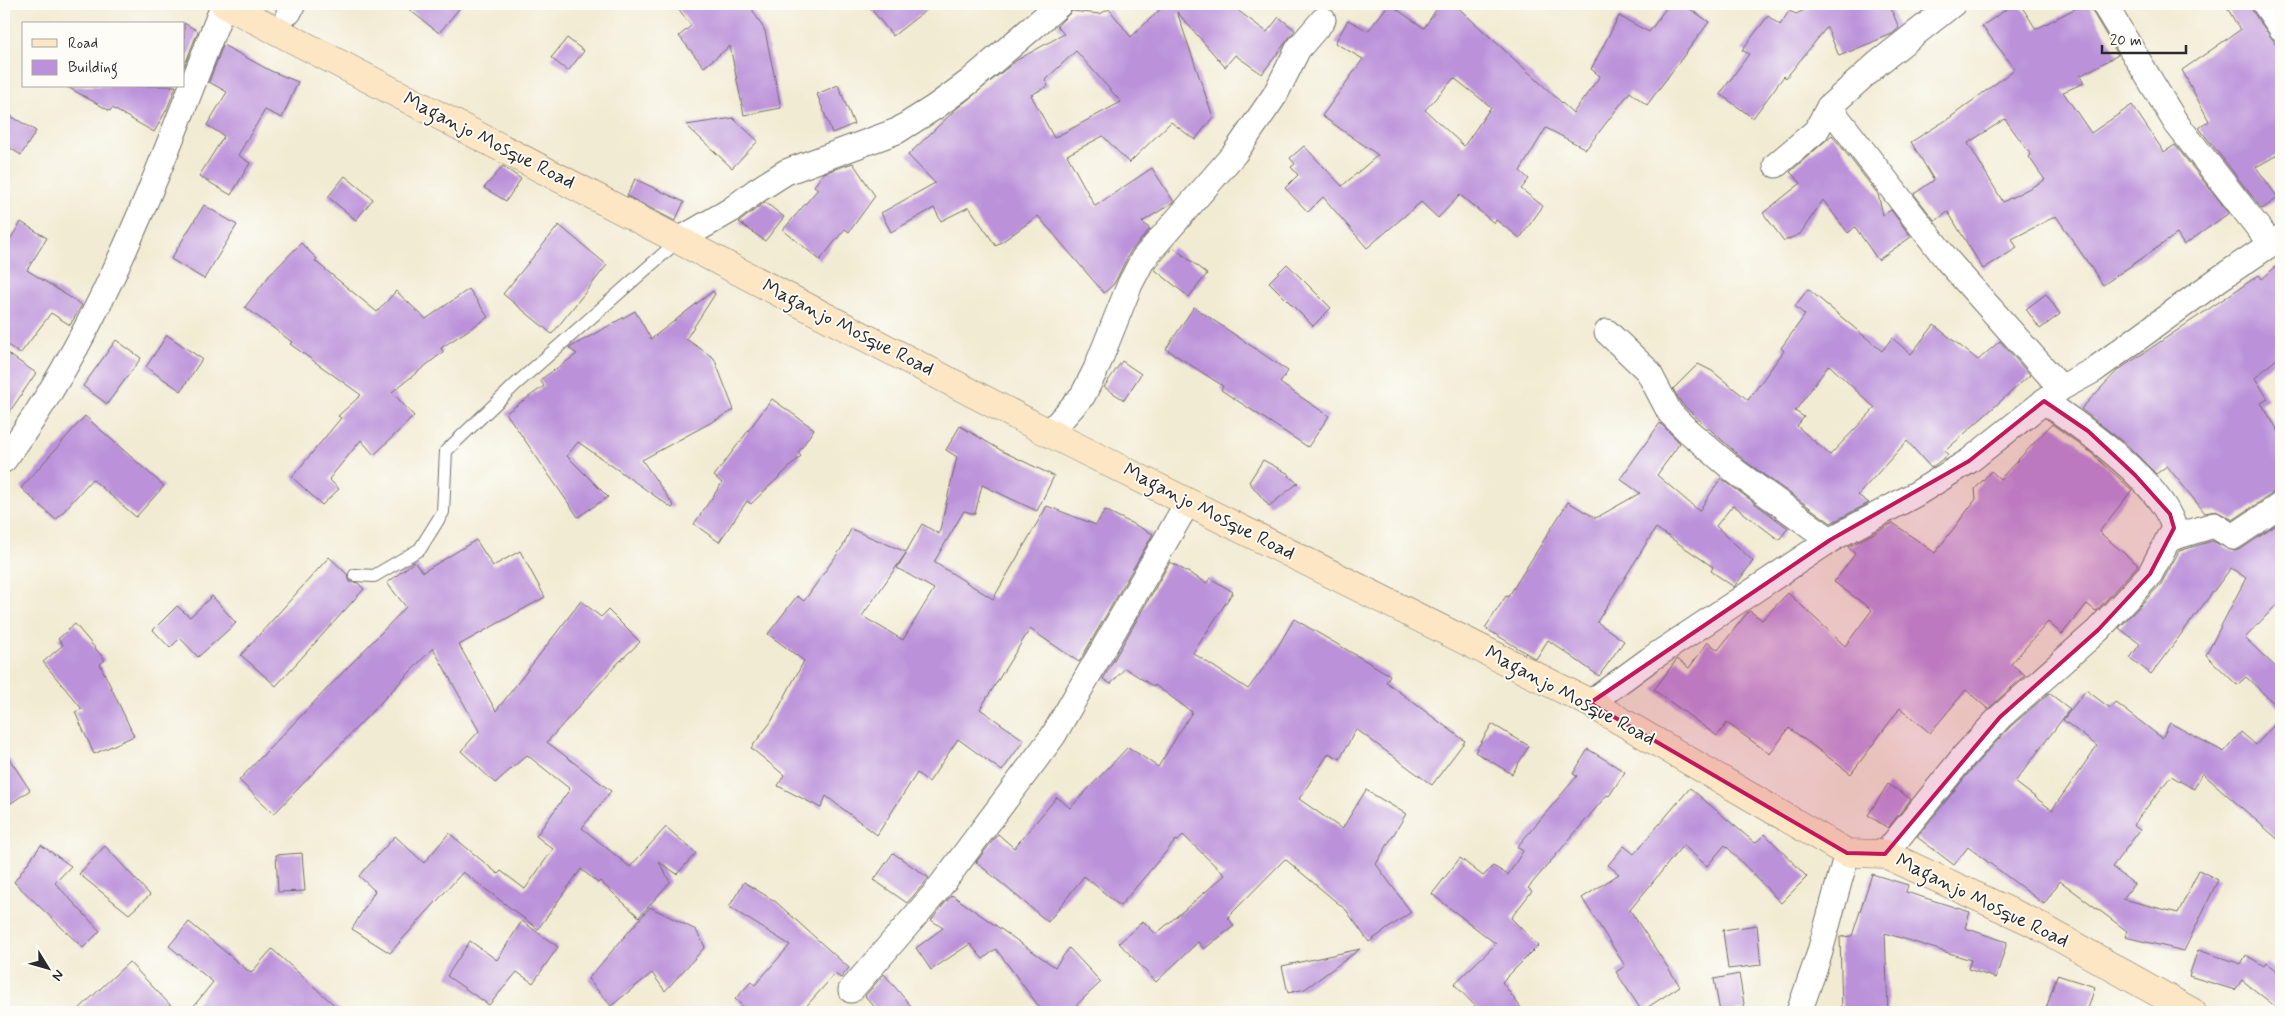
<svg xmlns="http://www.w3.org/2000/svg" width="2285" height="1016" font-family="Mynerve,sans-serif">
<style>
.building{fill:#bb92da;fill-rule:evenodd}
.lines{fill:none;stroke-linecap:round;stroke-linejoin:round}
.lane-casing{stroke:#716e66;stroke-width:14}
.street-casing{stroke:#716e66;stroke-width:27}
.secondary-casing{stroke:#716e66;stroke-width:29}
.lane{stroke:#fff;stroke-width:12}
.street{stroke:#fff;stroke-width:25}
.secondary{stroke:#fce6c4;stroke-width:28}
.marked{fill:#c2185b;fill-opacity:0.2;stroke:#c2185b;stroke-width:4;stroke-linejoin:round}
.labels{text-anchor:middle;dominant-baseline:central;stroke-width:4;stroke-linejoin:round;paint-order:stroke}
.street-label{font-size:20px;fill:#2b2b2b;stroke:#fdfcf7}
</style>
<rect width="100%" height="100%" fill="#fdfcf7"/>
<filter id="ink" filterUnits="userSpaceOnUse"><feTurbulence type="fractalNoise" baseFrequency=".02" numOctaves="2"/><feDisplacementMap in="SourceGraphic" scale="10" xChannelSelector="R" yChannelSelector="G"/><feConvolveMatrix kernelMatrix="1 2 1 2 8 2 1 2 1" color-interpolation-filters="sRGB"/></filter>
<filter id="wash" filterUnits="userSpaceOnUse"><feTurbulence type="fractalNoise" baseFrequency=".0096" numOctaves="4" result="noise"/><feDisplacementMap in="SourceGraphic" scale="20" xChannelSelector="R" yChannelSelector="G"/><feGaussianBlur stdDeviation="1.12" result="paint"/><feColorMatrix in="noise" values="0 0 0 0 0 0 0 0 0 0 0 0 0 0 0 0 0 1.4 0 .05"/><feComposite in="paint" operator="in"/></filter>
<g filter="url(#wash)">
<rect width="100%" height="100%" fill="#f2ebd3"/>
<g id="blocks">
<g class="building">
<path d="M402,4H463L439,33Z"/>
<path d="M675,4H749L765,31L781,108L744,115L730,46L704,67L679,36L691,26Z"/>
<path d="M867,4H934L893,36Z"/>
<path d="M1166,4H1229L1267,32L1279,17L1295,30L1262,74L1235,55L1225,67L1177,12L1213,117L1195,140L1171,122L1129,163L1103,136L1067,155L1095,206L1152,168L1174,202L1142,222L1150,229L1130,252L1114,284L1104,293L1038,216L996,246L969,207L941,221L934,208L891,232L881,213L935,183L908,155L955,110L1017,60L1064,34L1057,26L1072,11L1100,14L1109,9L1131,37ZM1076,51L1121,102L1054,138L1031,95L1048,86L1045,80Z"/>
<path d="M1389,4L1424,28L1440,4H1454L1573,113L1600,76L1591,69L1619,16L1649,32L1669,4H1683L1709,22L1647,105L1630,92L1586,149L1546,128L1520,171L1529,179L1521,189L1543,206L1520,238L1496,220L1494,223L1460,195L1438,218L1421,202L1367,248L1323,197L1308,212L1285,188L1298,175L1291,167L1295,164L1290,158L1304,146L1342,186L1378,155L1322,116L1363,59L1335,43L1348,20L1368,31ZM1454,78L1491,107L1464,146L1425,110Z"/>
<path d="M1817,4H1889L1899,28L1892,34L1839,56L1827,27L1786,78L1784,76L1753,118L1720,94L1749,54L1742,50L1768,16L1780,25L1789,11L1796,14Z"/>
<path d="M2014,4H2020L2036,29L2084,4H2090L2092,11L2118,55L2080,76L2084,83L2063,92L2091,133L2132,105L2164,152L2175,145L2229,213L2184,245L2177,234L2103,285L2056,216L2012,239L2017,248L1983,269L1948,212L1935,221L1914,194L1934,180L1911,142L1948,119L2015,69L1982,26ZM2005,119L2031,155L2029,157L2045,180L2003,202L1968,143Z"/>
<path d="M2225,4H2251L2253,12L2281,51V153L2256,167L2278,198L2262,209L2199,128L2209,121L2182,70L2240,30Z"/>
<path d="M184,23L198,31L184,67Z"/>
<path d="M567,38L584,51L568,71L551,58Z"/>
<path d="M223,45L271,71L298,82L282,118L265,110L238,155L250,163L231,195L199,176L224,136L207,125L227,92L209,82Z"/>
<path d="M838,85L854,124L832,133L817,94Z"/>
<path d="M66,86H176L167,109L154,132L112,108L110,111Z"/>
<path d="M4,112L36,131L21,155L4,144Z"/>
<path d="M733,118L758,141L732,168L686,125Z"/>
<path d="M1832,135L1878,194L1883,215L1891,210L1911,237L1878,260L1855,227L1848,233L1823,200L1800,234L1784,241L1763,213L1801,183L1790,172Z"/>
<path d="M853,163L875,196L849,232L845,229L820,260L783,230L818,189L814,186L824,173Z"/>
<path d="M503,166L521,179L506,201L484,188Z"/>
<path d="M345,176L373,199L356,220L328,197Z"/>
<path d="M635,179L684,202L675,221L627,196Z"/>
<path d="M765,202L784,217L765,241L739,222Z"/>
<path d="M204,205L237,225L204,279L171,259Z"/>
<path d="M21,222L47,238L27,270L82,305L70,325L51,313L20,354L4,342V249Z"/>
<path d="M559,225L607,265L552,334L503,294Z"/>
<path d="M301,243L317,259L315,261L377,312L396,291L426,319L469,289L488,317L441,348L443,352L392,392L414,416L374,455L361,440L329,479L339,489L322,505L292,477L341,418L338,416L361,395L290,344L292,342L245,307L269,276Z"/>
<path d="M1173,247L1207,274L1189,297L1154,269Z"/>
<path d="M2281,262V355L2255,378L2268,399L2261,403L2281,435V491L2273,493L2233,520L2216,511L2205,513L2167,466L2156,474L2128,446L2081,409L2117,371L2259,275L2262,279Z"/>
<path d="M1287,264L1331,308L1313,326L1269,282Z"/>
<path d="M1808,289L1882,351L1892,338L1911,354L1934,325L1978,360L2000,341L2030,375L1945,451L1948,455L1931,468L1907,441L1858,495L1869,503L1831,523L1745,461L1682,404L1673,389L1698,364L1712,371L1748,400L1784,351L1781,348L1805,315L1795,306ZM1829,365L1875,408L1830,455L1797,426L1804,417L1795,411Z"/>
<path d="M713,291L715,294L686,339L714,358L734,410L642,460L674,506L672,508L578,442L567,456L608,497L578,517L506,413L544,386L540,380L577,354L569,348L635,311L651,339Z"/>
<path d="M2046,294L2060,314L2040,329L2026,309Z"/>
<path d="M1194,307L1288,371L1280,383L1329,416L1308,447L1221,390L1223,386L1166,349Z"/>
<path d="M167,335L202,359L181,391L146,367Z"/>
<path d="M116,340L141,358L107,404L83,386Z"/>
<path d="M4,351L36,373L4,420Z"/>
<path d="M1122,361L1141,374L1124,400L1104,387Z"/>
<path d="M772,399L814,429L798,453L801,456L751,504L747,501L719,542L694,524L722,483L714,476Z"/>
<path d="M85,416L164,486L136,517L92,479L56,520L21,488Z"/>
<path d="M1660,423L1680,443L1657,475L1699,511L1721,478L1788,528L1779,540L1733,505L1716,526L1753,561L1734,587L1711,571L1713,567L1656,528L1597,622L1624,641L1599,676L1548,640L1536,659L1485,628L1506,596L1508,597L1568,502L1596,518L1640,493L1620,479Z"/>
<path d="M2052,424L2090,452L2132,490L2099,532L2138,565L2096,611L2087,604L2062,634L2048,622L2011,664L2025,675L1988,709L1966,690L1930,733L1900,708L1851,774L1789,728L1770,754L1727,723L1717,736L1654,690L1677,659L1689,668L1708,642L1718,650L1747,613L1750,611L1762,620L1788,593L1845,646L1872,610L1834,582L1855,554L1848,547L1893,523L1935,553L1976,499L1975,489L1991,471L2000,479Z"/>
<path d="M960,426L1004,452L1054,476L1037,511L982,485L975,514L964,511L934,562L993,599L1047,506L1096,525L1105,510L1153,534L1079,662L1030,629L980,709L1024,740L1002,771L958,739L929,782L917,773L877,835L826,796L821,808L778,786L784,775L751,748L771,722L804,661L768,634L797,596L804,601L843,546L851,529L906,552L922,524L939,534L957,457L946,450ZM906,553L897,568L934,589L903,640L862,616Z"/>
<path d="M1263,460L1289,474L1288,476L1298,483L1269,506L1249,482Z"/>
<path d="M2281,522V600L2245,638L2281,672V710L2246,677L2237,685L2206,655L2246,578L2231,568L2151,674L2130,658L2140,644L2119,628L2161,584L2179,551L2212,541L2234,551L2241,549Z"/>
<path d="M476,540L493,566L520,551L545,597L459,645L496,711L581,601L601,617L608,610L640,642L618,663L547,742L611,791L582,828L630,867L666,827L696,853L677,874L659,862L670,882L639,917L600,881L598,883L581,869L538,929L463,872L390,953L352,929L375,891L359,876L395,836L424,863L449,833L498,874L501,871L525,889L553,849L536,836L570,789L527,755L495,783L461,751L479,731L433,648L274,814L239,780L406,607L387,583L414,562L423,572Z"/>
<path d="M329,557L347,574L350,582L358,583L364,589L276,686L241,655Z"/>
<path d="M1170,562L1207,583L1210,578L1233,592L1193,653L1248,689L1271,658L1294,619L1390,675L1386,682L1465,741L1432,785L1356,729L1340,759L1329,753L1299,799L1342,829L1366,790L1406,814L1376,864L1411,912L1369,942L1346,910L1285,859L1228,917L1234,926L1204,949L1198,942L1156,982L1119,943L1143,921L1156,934L1225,875L1183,835L1178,841L1176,840L1120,906L1084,876L1048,922L976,862L998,834L1014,848L1057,797L1070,808L1128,747L1158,767L1192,712L1155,685L1154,687L1125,668L1111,684L1103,679Z"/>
<path d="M212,596L236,623L198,657L180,638L170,648L153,630L177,606L190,617Z"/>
<path d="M75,624L105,660L100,664L134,736L94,754L75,712L82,709L43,662L63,645L58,639Z"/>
<path d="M2086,690L2110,708L2115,702L2162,738L2170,723L2224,752L2241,732L2256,745L2281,717V842L2202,773L2194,789L2171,776L2133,825L2140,830L2112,867L2134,884L2123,899L2178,913L2199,870L2218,880L2184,951L2125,937L2127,931L2060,881L2044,904L1968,847L1954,865L1917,837L1975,765L2010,727L2049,693L2070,709L2015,782L2052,810L2097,746L2063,720Z"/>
<path d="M1492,724L1529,746L1512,774L1475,752Z"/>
<path d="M1588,749L1625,772L1609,796L1607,795L1528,888L1532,891L1511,918L1538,946L1502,982L1524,1012H1481L1454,984L1496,944L1432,894L1460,858L1483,876L1493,866L1508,875L1523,851L1517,847L1577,776L1573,774Z"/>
<path d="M4,751L30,790L4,808Z"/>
<path d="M1888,784L1911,799L1888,828L1868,815Z"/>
<path d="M1690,788L1755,843L1765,834L1807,877L1781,903L1725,845L1707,866L1683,845L1630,910L1680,986L1642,1011L1616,972L1625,966L1582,898L1619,874L1608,865L1624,846L1634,854Z"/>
<path d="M41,845L71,866L55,883L100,931L83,948L14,882Z"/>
<path d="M105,846L150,895L129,914L79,874Z"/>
<path d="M302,853L305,891L278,892L276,855Z"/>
<path d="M893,853L929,878L907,903L874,880Z"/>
<path d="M1872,874L1908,885L1906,892L1970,912L1965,928L2007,942L1996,978L1968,969L1971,960L1885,933L1888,1012H1842L1840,937L1852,936Z"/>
<path d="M744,882L776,902L849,968L841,978L835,974L801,1012H749L735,999L751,982L755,985L790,945L729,907Z"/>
<path d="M952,895L1055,967L1069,948L1101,982L1069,1012H1043L996,949L983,959L970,944L931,970L916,948L943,928L931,920Z"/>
<path d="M650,907L696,930L705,947L665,991L652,973L611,1006L588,979Z"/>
<path d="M522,921L558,947L533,983L517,972L489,1005L447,976L470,941L497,960Z"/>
<path d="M189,922L251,973L272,949L342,1012H189L213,982L169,946Z"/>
<path d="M1757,925L1761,965L1728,969L1723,930Z"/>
<path d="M1360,949L1305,989L1288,993L1282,966Z"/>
<path d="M2198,950L2241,964L2246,955L2264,966L2266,963L2281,974V1011L2242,980L2235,990L2189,976Z"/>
<path d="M129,962L177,1012H76L99,990Z"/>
<path d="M884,974L916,1012H879L865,996Z"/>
<path d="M1739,974L1745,1010L1720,1012L1714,979Z"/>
<path d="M2057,975L2095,987L2087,1012H2045Z"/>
</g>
</g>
</g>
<g filter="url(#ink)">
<use href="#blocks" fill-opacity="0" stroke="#716e66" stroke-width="1"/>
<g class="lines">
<g class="lane-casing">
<path id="lane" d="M355,575L374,576L420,549L443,512L446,451L517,383L679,240"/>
</g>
<g class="street-casing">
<g id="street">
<path d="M2104,4L2176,123L2271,244"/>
<path d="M2265,4L2281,28"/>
<path d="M289,12L293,4"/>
<path d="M1829,107L1878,63L1953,4"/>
<path d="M1776,165L1816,131L1829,107L1948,261L2061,388"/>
<path d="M679,240L731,210L756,191L786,172L897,131L935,107L969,82L1060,4"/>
<path d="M1607,332L1648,371L1670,413L1688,431L1736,472L1830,540"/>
<path d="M1049,433L1083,395L1096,369L1130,284L1143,259L1235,153L1275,95L1298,49L1323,20"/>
<path d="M4,460C106,324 162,160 224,4"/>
<path d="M2168,539L2214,525L2233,537L2281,505"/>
<path d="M1590,703L1649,660L1830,540L1916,494L1969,461L2061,388L2094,370L2219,279L2281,237"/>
<path d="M1885,854L1964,756L2000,717L2098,630L2150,574L2174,528C2162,483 2082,427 2044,401"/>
<path d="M851,990L936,892L1053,736L1188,502"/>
<path d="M1799,1012L1819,955L1847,853"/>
</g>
</g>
<g class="secondary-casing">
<path id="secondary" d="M225,4L1049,433L1590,703L1847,853L1885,854L2032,922L2192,1012"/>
</g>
<use href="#lane" class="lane"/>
<use href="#street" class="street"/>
<use href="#secondary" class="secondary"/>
</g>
</g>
<path class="marked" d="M2044,401L2088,431L2135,475L2170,514L2174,528L2150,574L2098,630L2000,717L1885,854L1847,853L1590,703L1830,540L1969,461Z"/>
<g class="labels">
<g class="street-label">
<text transform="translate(489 141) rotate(27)">Maganjo Mosque Road</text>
<text transform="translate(848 328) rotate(27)">Maganjo Mosque Road</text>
<text transform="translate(1209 512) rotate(27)">Maganjo Mosque Road</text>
<text transform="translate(1570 696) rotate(28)">Maganjo Mosque Road</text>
<text transform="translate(1982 901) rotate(26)">Maganjo Mosque Road</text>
</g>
</g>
<rect width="2285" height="1016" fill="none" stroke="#fdfcf7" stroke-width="20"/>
<rect x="22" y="22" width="162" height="65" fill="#fdfcf7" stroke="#a9a8a5"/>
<rect x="32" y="39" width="25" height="8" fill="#fce6c4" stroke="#a9a8a5"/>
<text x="68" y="48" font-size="15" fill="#2b2b2b">Road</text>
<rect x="32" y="60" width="25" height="15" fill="#bb92da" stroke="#a9a8a5"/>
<text x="68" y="72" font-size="15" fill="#2b2b2b">Building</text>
<g transform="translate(48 968) rotate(127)" stroke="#fdfcf7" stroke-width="4" paint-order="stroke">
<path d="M0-4L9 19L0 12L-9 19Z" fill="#2b2b2b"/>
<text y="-8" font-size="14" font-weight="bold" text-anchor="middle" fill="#2b2b2b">N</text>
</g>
<path d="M2102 45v8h84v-8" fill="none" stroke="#2b2b2b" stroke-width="2.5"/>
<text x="2110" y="45" font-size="15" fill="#2b2b2b" stroke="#fdfcf7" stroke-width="4" paint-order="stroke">20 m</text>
</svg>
